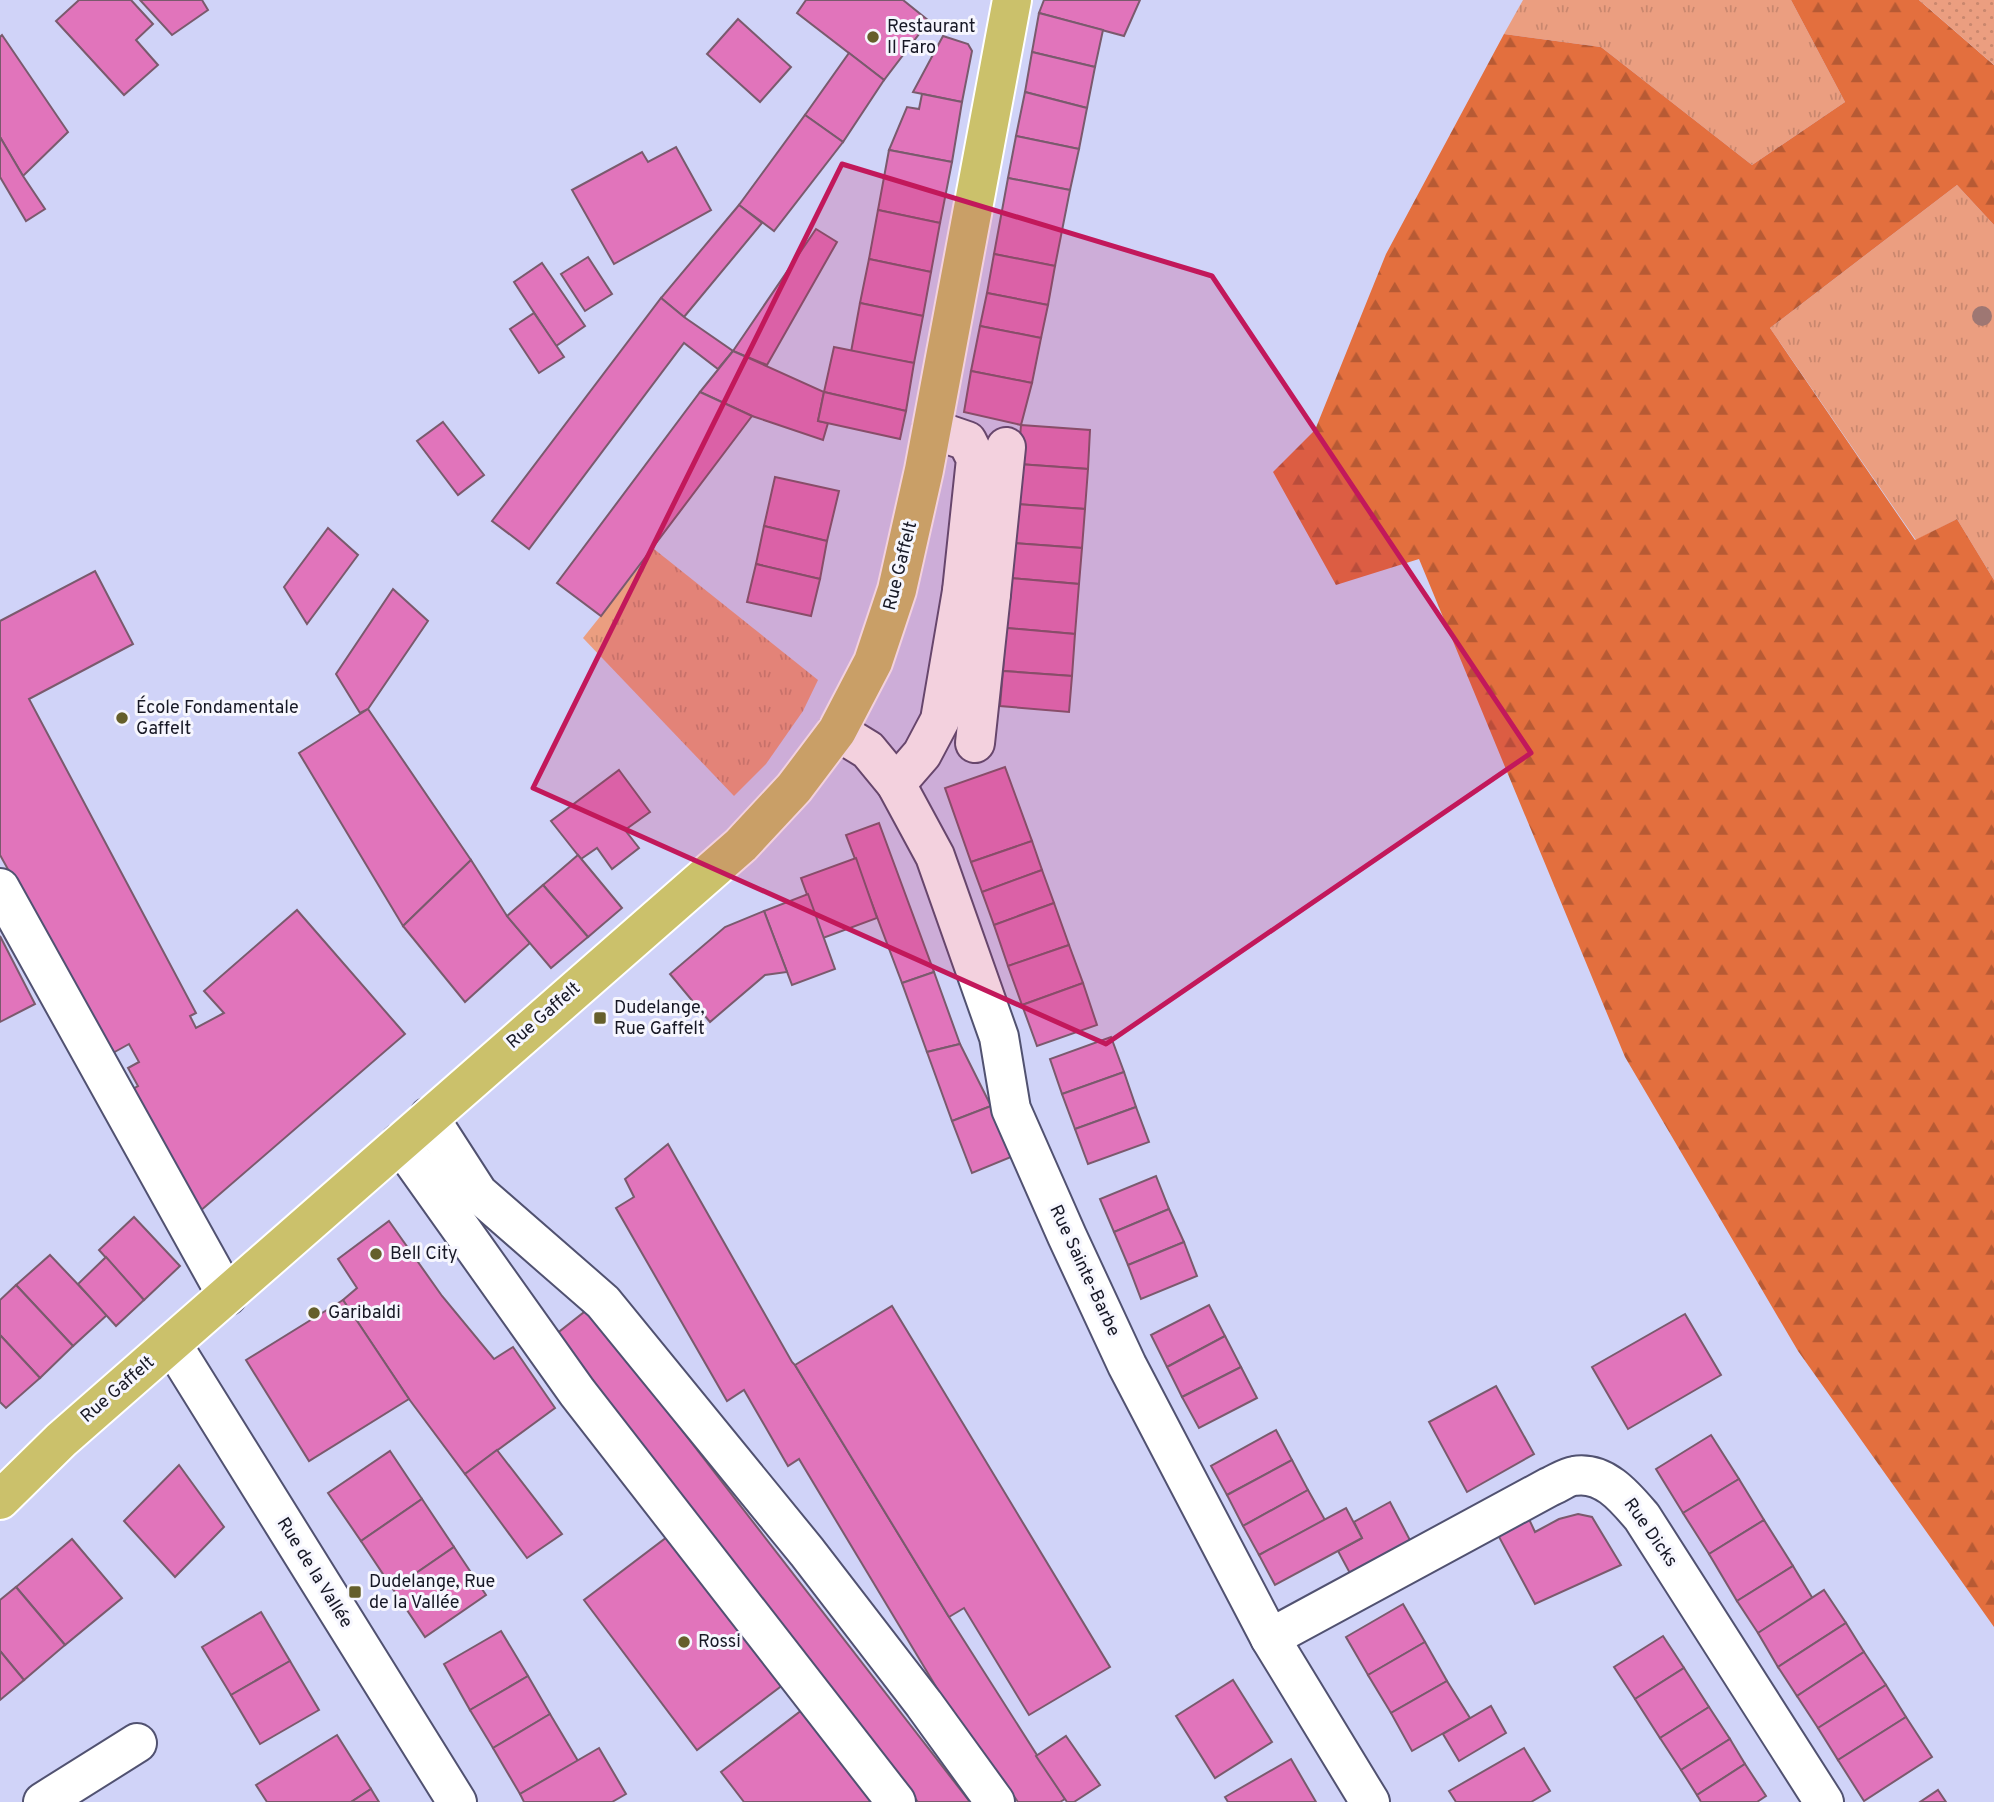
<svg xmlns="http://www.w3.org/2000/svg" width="1994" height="1802" font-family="Overpass,sans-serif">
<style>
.grass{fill:url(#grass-tufts)}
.forest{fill:url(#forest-firs)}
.garden{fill:url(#garden-dots)}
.building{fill:#e174bb;stroke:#7a5a6d;stroke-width:2}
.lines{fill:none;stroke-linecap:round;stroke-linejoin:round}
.minor-casing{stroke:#515271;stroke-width:42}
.major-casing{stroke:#fff;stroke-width:42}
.minor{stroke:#fff;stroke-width:38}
.major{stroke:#cbc16b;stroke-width:38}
.tree{fill:#9e7773}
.marked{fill:#c2185b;fill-opacity:0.2;stroke:#c2185b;stroke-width:5;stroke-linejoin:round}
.poi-dot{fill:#655f2b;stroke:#f6f6fe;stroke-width:2.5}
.labels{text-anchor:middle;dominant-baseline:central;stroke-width:6;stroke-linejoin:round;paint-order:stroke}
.poi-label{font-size:18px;fill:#171825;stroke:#f6f6fe;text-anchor:start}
.street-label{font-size:18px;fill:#171825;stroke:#f6f6fe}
</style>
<defs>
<pattern id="grass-tufts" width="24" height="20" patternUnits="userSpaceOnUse" patternTransform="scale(1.75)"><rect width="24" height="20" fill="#eb9e80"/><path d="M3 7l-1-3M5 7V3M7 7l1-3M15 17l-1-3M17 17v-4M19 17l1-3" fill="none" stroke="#c9876e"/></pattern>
<pattern id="forest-firs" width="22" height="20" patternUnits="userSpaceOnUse" patternTransform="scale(1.75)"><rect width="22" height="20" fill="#e36f3e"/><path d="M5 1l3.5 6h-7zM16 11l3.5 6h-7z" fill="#b75a34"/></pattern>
<pattern id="garden-dots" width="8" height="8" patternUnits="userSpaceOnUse" patternTransform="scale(1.75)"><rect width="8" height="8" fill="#eb9e80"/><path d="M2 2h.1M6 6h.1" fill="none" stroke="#c9876e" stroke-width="1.8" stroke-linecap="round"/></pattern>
</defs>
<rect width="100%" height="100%" fill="#d0d3f8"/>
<g class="grass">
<path d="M1523,0H1791L1845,102L1752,165L1601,47L1504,34Z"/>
<path d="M1957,185L1994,225V580L1957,519L1916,540L1770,328Z"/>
<path d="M654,549L818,680L803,711L766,764L734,796L583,638Z"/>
</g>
<path class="forest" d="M1791,0H1919L1994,65V225L1957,185L1770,328L1915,540L1957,519L1994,580V1627L1798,1351L1625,1057L1419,559L1336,585L1273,472L1315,430L1386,254L1504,34L1601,47L1752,165L1845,102Z"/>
<path class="garden" d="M1919,0H1994V65Z"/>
<g class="building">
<path d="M79,0H131L153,24L136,40L158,65L124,95L56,21Z"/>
<path d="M140,0H202L208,10L172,35Z"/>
<path d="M903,0L929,21L884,80L797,13L806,0Z"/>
<path d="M1044,0H1140L1124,36L1039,13Z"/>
<path d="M1039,13L1103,30L1095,67L1032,52Z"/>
<path d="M738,19L791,67L760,102L707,54Z"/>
<path d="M2,35L68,132L23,176L0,137V37Z"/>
<path d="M943,36L968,44L972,51L962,102L913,92Z"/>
<path d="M1032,52L1095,67L1087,108L1025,92Z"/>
<path d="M849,53L884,80L843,142L805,115Z"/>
<path d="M1025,92L1087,108L1079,149L1016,136Z"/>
<path d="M922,94L962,102L952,162L889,150L907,107L919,109Z"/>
<path d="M805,115L843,142L774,231L739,205Z"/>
<path d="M1016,136L1079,149L1070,190L1008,178Z"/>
<path d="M0,137L23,176L45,209L26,221L0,177Z"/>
<path d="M676,147L711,210L614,264L572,190L642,152L648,162Z"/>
<path d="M889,150L952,162L940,223L878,210Z"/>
<path d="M1008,178L1070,190L1055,266L994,254Z"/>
<path d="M739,205L762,223L684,317L661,298Z"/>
<path d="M878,210L940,223L931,272L869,259Z"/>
<path d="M816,229L837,242L767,365L733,351Z"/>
<path d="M994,254L1055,266L1048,305L987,293Z"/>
<path d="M588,257L612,294L585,311L561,274Z"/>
<path d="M869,259L931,272L923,316L860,303Z"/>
<path d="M542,263L585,326L556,346L514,282Z"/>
<path d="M987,293L1048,305L1041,338L980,326Z"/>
<path d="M661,298L684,317L733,351L718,369L684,343L529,549L492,521Z"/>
<path d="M860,303L923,316L914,363L851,352Z"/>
<path d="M534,313L564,357L539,373L510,329Z"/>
<path d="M980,326L1041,338L1032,383L971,371Z"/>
<path d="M834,347L914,363L906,411L824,392Z"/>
<path d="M733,351L824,392L818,421L828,423L823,440L752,416L700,392Z"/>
<path d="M971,371L1032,383L1021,425L964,412Z"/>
<path d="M700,392L752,416L601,616L557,583Z"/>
<path d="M824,392L906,411L900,439L818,421Z"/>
<path d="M443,422L484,475L458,495L417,441Z"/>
<path d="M1021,425L1090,430L1088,469L1018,464Z"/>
<path d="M1018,464L1088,469L1085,509L1015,504Z"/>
<path d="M775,477L839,491L827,541L764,526Z"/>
<path d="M1015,504L1085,509L1082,548L1012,543Z"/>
<path d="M764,526L827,541L820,579L756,564Z"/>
<path d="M328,528L358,555L307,624L284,587Z"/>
<path d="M1012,543L1082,548L1079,584L1010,578Z"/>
<path d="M756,564L820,579L811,616L747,602Z"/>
<path d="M95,571L133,644L29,699L196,1013L190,1016L196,1028L224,1013L204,991L297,910L405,1034L199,1212L129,1091L138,1086L128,1068L139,1062L129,1044L111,1054L0,855V621Z"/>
<path d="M1010,578L1079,584L1075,634L1006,628Z"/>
<path d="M393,589L428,621L368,709L360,713L336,674Z"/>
<path d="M1006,628L1075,634L1072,676L1003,671Z"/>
<path d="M1003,671L1072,676L1069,712L1000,706Z"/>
<path d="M368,709L471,860L403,926L299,753Z"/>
<path d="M1005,767L1032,841L971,862L945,788Z"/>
<path d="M619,770L650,812L625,830L639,848L612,869L597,848L581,859L551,821Z"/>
<path d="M879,823L934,972L902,983L846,835Z"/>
<path d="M1032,841L1042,870L982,892L971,862Z"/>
<path d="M578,855L622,908L588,937L543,885Z"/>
<path d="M856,858L877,918L823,938L801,878Z"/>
<path d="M471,860L507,916L530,943L465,1002L403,926Z"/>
<path d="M1042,870L1054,903L994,925L982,892Z"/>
<path d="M543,885L588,937L551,968L507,916Z"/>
<path d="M808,894L835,969L792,985L764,911Z"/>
<path d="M1054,903L1069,945L1008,966L994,925Z"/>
<path d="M764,911L787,972L765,975L710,1022L670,974L725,927Z"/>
<path d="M0,936L35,1004L0,1022Z"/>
<path d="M1069,945L1083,983L1022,1005L1008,966Z"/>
<path d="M934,972L960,1044L927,1052L902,983Z"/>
<path d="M1083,983L1097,1025L1037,1046L1022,1005Z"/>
<path d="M1111,1037L1124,1072L1062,1094L1050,1059Z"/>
<path d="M960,1044L991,1106L952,1121L927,1052Z"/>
<path d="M1124,1072L1136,1107L1075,1129L1062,1094Z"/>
<path d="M991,1106L1011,1157L972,1173L952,1121Z"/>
<path d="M1136,1107L1149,1142L1088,1164L1075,1129Z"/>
<path d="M668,1144L792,1362L795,1365L949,1617L1065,1799L1060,1802H1018L944,1700L799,1459L788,1466L744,1390L727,1401L616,1208L634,1197L625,1179Z"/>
<path d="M1156,1176L1169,1209L1114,1232L1100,1199Z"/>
<path d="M1169,1209L1184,1242L1128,1265L1114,1232Z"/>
<path d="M134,1217L180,1266L144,1300L99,1250Z"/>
<path d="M389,1221L442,1296L494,1359L513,1347L555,1408L465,1474L409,1399L343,1300L357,1288L338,1259Z"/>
<path d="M1184,1242L1197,1276L1141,1299L1128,1265Z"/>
<path d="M50,1255L107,1315L73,1346L16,1285Z"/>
<path d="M106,1257L144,1300L116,1326L78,1284Z"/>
<path d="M16,1285L73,1346L40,1378L0,1335V1300Z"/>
<path d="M343,1300L409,1399L309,1461L246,1360Z"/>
<path d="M1209,1305L1225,1336L1167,1367L1151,1335Z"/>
<path d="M892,1306L1110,1667L1029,1715L964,1608L949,1617L795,1365Z"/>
<path d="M588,1309L970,1802H918L555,1335Z"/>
<path d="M1685,1314L1721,1375L1628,1429L1592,1367Z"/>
<path d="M0,1335L40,1378L6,1408L0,1402Z"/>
<path d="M1225,1336L1241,1367L1182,1397L1167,1367Z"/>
<path d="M1241,1367L1257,1398L1199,1428L1182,1397Z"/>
<path d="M1496,1386L1534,1454L1467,1492L1429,1422Z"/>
<path d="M1276,1430L1292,1460L1227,1495L1211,1466Z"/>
<path d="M1711,1435L1739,1479L1683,1513L1656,1469Z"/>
<path d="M497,1450L562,1534L527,1558L465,1474Z"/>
<path d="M390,1451L422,1499L361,1541L328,1493Z"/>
<path d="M1292,1460L1308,1490L1243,1526L1227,1495Z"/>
<path d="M179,1465L224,1527L175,1577L124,1521Z"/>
<path d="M1739,1479L1764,1520L1709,1554L1683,1513Z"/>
<path d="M1308,1490L1325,1520L1259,1555L1243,1526Z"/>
<path d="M422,1499L454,1547L393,1589L361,1541Z"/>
<path d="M1390,1502L1412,1544L1352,1577L1338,1551L1362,1538L1354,1522Z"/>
<path d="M1346,1508L1362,1538L1275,1585L1259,1555Z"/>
<path d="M1578,1514L1592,1517L1621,1565L1535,1604L1498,1535L1529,1519L1535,1532L1559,1519Z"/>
<path d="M1764,1520L1793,1566L1737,1601L1709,1554Z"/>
<path d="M671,1534L784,1684L697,1750L584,1600Z"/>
<path d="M72,1539L122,1598L65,1645L16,1587Z"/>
<path d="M454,1547L486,1595L425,1637L393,1589Z"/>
<path d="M1793,1566L1813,1599L1758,1633L1737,1601Z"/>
<path d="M16,1587L65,1645L24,1680L0,1651V1600Z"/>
<path d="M1824,1590L1846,1623L1778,1667L1758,1633Z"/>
<path d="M1403,1604L1425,1642L1368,1675L1346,1637Z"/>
<path d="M261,1612L290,1661L231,1695L202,1647Z"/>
<path d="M1846,1623L1864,1652L1797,1696L1778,1667Z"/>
<path d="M501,1631L528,1676L470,1710L444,1664Z"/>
<path d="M1663,1636L1684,1668L1635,1699L1614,1667Z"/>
<path d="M1425,1642L1447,1681L1391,1713L1368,1675Z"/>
<path d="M0,1651L24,1680L0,1700Z"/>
<path d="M1864,1652L1886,1685L1818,1728L1797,1696Z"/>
<path d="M290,1661L319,1710L260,1744L231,1695Z"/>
<path d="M1684,1668L1709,1707L1660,1738L1635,1699Z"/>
<path d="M528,1676L550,1714L493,1748L470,1710Z"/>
<path d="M1233,1680L1272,1742L1215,1778L1176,1716Z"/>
<path d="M1447,1681L1470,1718L1412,1751L1391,1713Z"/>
<path d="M1886,1685L1906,1717L1838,1760L1818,1728Z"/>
<path d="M1491,1706L1506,1733L1459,1761L1443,1734Z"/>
<path d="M1709,1707L1730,1739L1681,1770L1660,1738Z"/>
<path d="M802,1710L873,1802H744L721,1772Z"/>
<path d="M550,1714L578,1761L520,1794L493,1748Z"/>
<path d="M1906,1717L1932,1757L1864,1801L1838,1760Z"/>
<path d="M337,1735L371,1789L351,1802H267L256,1785Z"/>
<path d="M1066,1736L1100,1785L1074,1802H1067L1036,1756Z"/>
<path d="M1730,1739L1745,1764L1697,1795L1681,1770Z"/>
<path d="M599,1748L626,1794L612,1802H524L520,1794Z"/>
<path d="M1524,1748L1550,1791L1531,1802H1456L1449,1791Z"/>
<path d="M1291,1759L1316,1802H1228L1225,1797Z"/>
<path d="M1745,1764L1766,1796L1757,1802H1701L1697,1795Z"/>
<path d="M371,1789L379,1802H351Z"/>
<path d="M1938,1790L1946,1802H1920Z"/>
</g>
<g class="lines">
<g class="minor-casing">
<g id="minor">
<path d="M962,591L991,594L1006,447"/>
<path d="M837,731L868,750L896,784L935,856L999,1037L1011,1109L1067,1236L1127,1365L1270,1638L1370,1802"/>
<path d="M975,743L991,594"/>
<path d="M896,784L922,754L940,720L962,591L976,459L967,441L932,429"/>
<path d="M0,888L227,1296"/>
<path d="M429,1117L478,1193L603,1302L807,1552L924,1704L995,1802"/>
<path d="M400,1143L577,1392L896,1802"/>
<path d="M172,1344L457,1802"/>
<path d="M1270,1638L1549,1487C1557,1484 1566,1477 1574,1476C1604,1471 1625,1497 1642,1517L1824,1802"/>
<path d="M43,1802L137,1743"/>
</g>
</g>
<g class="major-casing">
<path id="major" d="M0,1500L61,1440L741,845L794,788L837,731L873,662L897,590L924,470L1012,0"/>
</g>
<use href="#minor" class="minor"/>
<use href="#major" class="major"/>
</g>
<circle class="tree" cx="1982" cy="316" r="10"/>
<path class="marked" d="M842,164L1212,276L1531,753L1106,1044L533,788Z"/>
<g class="poi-dot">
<circle cx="873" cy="37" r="7"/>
<circle cx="122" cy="718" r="7"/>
<rect x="593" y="1011" width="14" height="14" rx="3.5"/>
<circle cx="376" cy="1254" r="7"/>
<circle cx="314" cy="1313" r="7"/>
<rect x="348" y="1585" width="14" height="14" rx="3.5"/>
<circle cx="684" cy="1642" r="7"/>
</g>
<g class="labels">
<g class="poi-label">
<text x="887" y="27">Restaurant<tspan x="887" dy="21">Il Faro</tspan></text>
<text x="136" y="708">École Fondamentale<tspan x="136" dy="21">Gaffelt</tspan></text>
<text x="614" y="1008">Dudelange,<tspan x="614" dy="21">Rue Gaffelt</tspan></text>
<text x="390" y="1254">Bell City</text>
<text x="328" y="1313">Garibaldi</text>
<text x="369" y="1582">Dudelange, Rue<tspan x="369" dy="21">de la Vallée</tspan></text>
<text x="698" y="1642">Rossi</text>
</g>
<g class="street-label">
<text transform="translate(901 566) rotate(-76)">Rue Gaffelt</text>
<text transform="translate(544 1016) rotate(-41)">Rue Gaffelt</text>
<text transform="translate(1084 1271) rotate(65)">Rue Sainte-Barbe</text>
<text transform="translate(118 1390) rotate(-41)">Rue Gaffelt</text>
<text transform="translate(1650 1533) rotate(55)">Rue Dicks</text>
<text transform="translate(314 1573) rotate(58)">Rue de la Vallée</text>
</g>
</g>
</svg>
